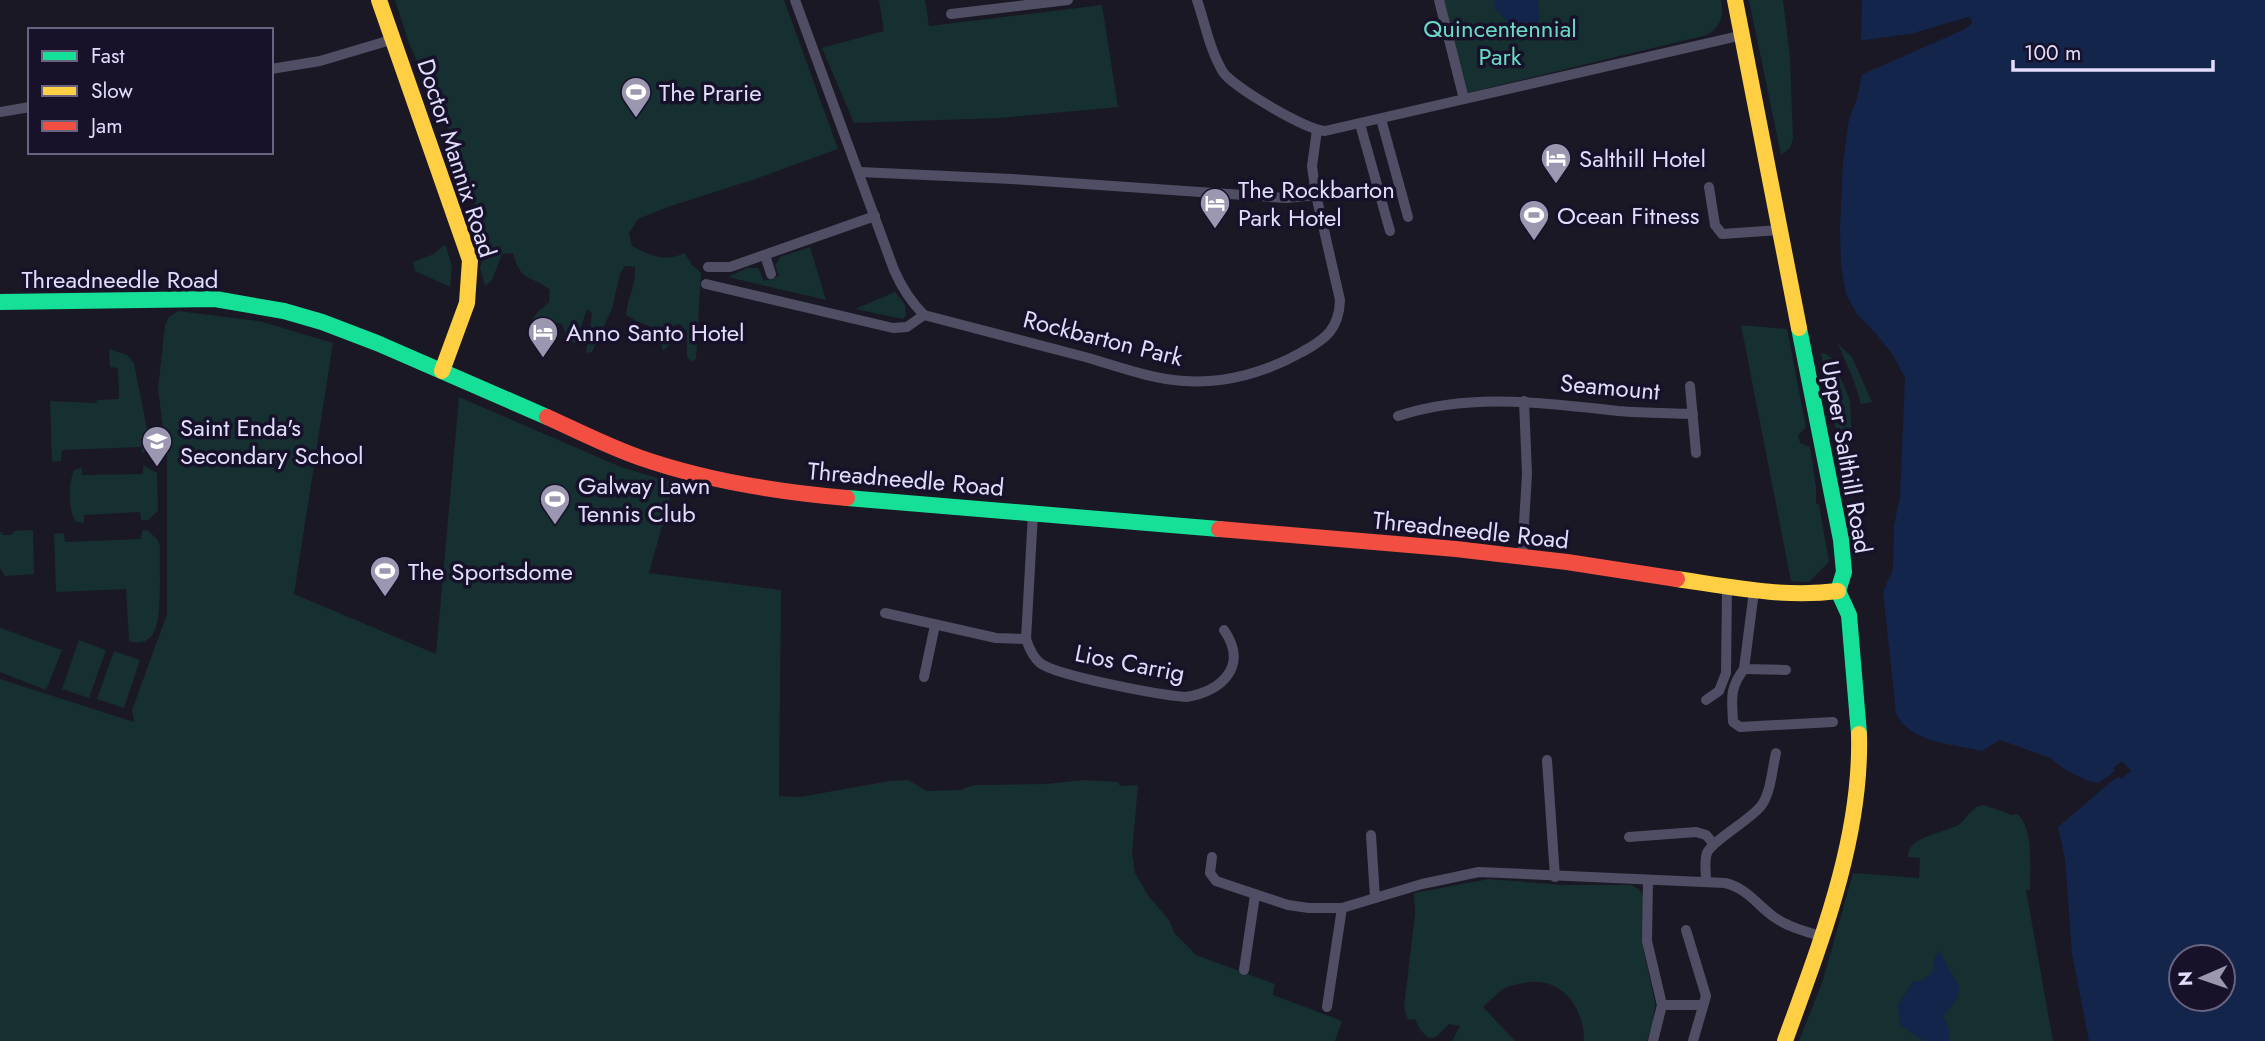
<svg xmlns="http://www.w3.org/2000/svg" width="2265" height="1041" font-family="Jost,sans-serif">
<style>
.green{fill:#162f31}
.water{fill:#13254a;fill-rule:evenodd}
.pier{fill:#1a1824}
.lines{fill:none;stroke-linecap:round;stroke-linejoin:round}
.street{stroke:#504e64;stroke-width:10}
.fast{stroke:#16e098;stroke-width:16}
.slow{stroke:#ffcf43;stroke-width:16}
.jam{stroke:#f24e42;stroke-width:16}
.labels{text-anchor:middle;dominant-baseline:central;stroke-width:7;stroke-linejoin:round;paint-order:stroke}
.park-label{font-size:24px;fill:#6bdbc5;stroke:#17122a}
.poi-label{font-size:24px;fill:#e2dcfd;stroke:#17122a;text-anchor:start}
.street-label{font-size:24px;fill:#e2dcfd;stroke:#17122a}
</style>
<rect width="100%" height="100%" fill="#1a1824"/>
<g class="green">
<path d="M395,0H784L838,149L752,180L668,207L638,219L629,233L632,246C650,256 666,262 685,253L692,265L701,273L696,359L692,362L687,357V332L680,324L671,326L672,343L663,351L655,328L636,321L626,315C627,298 636,286 635,267L625,266L620,274L612,309L592,352L586,353L592,314L587,309L576,342L569,343L562,324L554,322L543,335L534,331C529,315 539,312 549,302L550,290C531,274 521,284 513,253L502,254L492,280L485,286L480,268L486,250L482,225L439,102L429,81V71L436,69L434,63L420,68L409,43Z"/>
<path d="M879,0H925L929,26L1102,5L1118,107L1000,118L854,123L822,48L884,31Z"/>
<path d="M1443,0H1721C1724,15 1721,27 1707,35L1467,93Z"/>
<path d="M1749,0H1783L1790,57L1793,139L1790,148L1781,155Z"/>
<path d="M443,246H446L452,267L450,287L415,271L413,262L434,254Z"/>
<path d="M810,247L826,300L728,277L747,268H758L764,281L779,276L775,265L780,257Z"/>
<path d="M895,292L905,305L906,315L903,319L855,309Z"/>
<path d="M178,311L259,321L333,343L294,594L436,654L459,397L621,467L674,483L649,573L781,590L779,796L800,797L889,781L908,780L927,791L960,790L974,785L1045,784L1084,780L1118,782L1120,786L1138,785L1132,852L1135,873L1149,897L1169,920L1175,934L1196,955L1275,984L1273,995L1342,1021L1335,1041H0V679L134,722L132,710L167,614V459L158,389L165,325L169,317Z"/>
<path d="M1741,325L1787,329L1806,427L1798,435L1800,443L1810,447L1816,487V504H1819L1829,562L1809,582L1791,581Z"/>
<path d="M1838,344L1852,357L1872,402L1861,404L1854,381Z"/>
<path d="M109,349L127,355L134,363L151,449L142,453V447L62,450L61,461L52,462L50,401L96,403L97,400L119,399L118,368L110,367Z"/>
<path d="M1821,353L1826,354L1832,358L1850,400L1852,446L1850,452L1841,456Z"/>
<path d="M143,465L157,473L158,511L148,520H141L140,512L84,515V523L75,521C68,507 68,485 74,470L82,468V475L143,474Z"/>
<path d="M33,530L34,574L5,576L0,568V531L3,535H11L15,531Z"/>
<path d="M147,530L157,539L160,546C159,566 163,619 153,634C147,643 138,644 129,641L126,589L56,592L54,534L64,533L65,542L141,539L142,531Z"/>
<path d="M0,628L62,650L46,690L0,672Z"/>
<path d="M79,640L106,650L89,698L62,689Z"/>
<path d="M114,651L140,660L124,708L97,699Z"/>
<path d="M1984,805L2012,815L2017,814C2034,827 2030,870 2030,890H2026L2053,1041H1799L1823,980L1853,873L1919,878L1920,858L1908,857C1907,836 1944,833 1958,825C1968,818 1972,806 1984,805Z"/>
<path d="M1489,879L1561,885H1631L1639,889L1643,897V947L1655,1003L1653,1022L1647,1041H1584C1584,1004 1558,973 1519,984C1514,985 1508,986 1503,989C1496,994 1490,1001 1483,1007L1515,1041H1452L1460,1026L1449,1024L1436,1037L1429,1038L1421,1031L1415,1019L1408,1020L1404,1007L1415,913L1414,893Z"/>
</g>
<g class="water">
<path d="M1494,0H1537C1542,15 1538,27 1532,41L1517,35L1514,27L1495,9Z"/>
<path d="M1862,0H2265V1041H2089L2072,954L2065,859L2058,827C2079,810 2097,792 2119,776L2121,779L2131,771L2122,761L2113,768L2115,771L2099,783L2088,781L2067,771L2050,758L2000,740L1982,751C1953,744 1909,743 1896,713L1883,592L1893,569L1894,525L1900,497L1905,378L1893,355L1878,336L1857,314L1846,294L1841,266L1840,229L1843,162L1849,119L1857,99L1862,74L1965,29L1972,23L1969,17L1911,34L1861,41ZM2181,957H2223V999H2181Z"/>
<path d="M1939,951L1959,986C1960,1001 1950,1005 1943,1017L1949,1029V1041H1925L1903,1027L1899,1020L1898,1005L1913,982L1923,980L1932,973L1935,957Z"/>
</g>
<path class="pier" d="M1970,17L1972,23L1965,29L1858,76L1861,71L1968,22L1911,38L1861,45L1857,41L1911,34Z"/>
<g class="lines">
<g class="street">
<path d="M795,0L894,270C901,286 911,302 924,315C977,329 1031,343 1085,357C1117,366 1151,379 1184,381C1225,384 1267,372 1302,352C1326,339 1339,329 1340,300L1316,195L1312,166L1317,130"/>
<path d="M1197,0C1205,23 1210,51 1223,72C1233,87 1306,130 1325,131L1743,35"/>
<path d="M1439,0L1464,99"/>
<path d="M951,14L1068,0"/>
<path d="M271,69L320,61L394,39"/>
<path d="M0,112L30,107"/>
<path d="M1381,119L1408,217"/>
<path d="M1360,124L1390,231"/>
<path d="M860,172L1012,179L1286,198L1316,195"/>
<path d="M1709,187L1715,225L1722,234L1780,230"/>
<path d="M765,255L771,274"/>
<path d="M708,267H730L875,216"/>
<path d="M706,284L893,328L907,327L924,315"/>
<path d="M1690,386L1696,453"/>
<path d="M1398,416C1470,392 1544,403 1618,411C1643,413 1668,413 1693,414"/>
<path d="M1033,513L1026,639C1029,648 1033,657 1040,663C1057,676 1160,695 1186,697C1222,691 1249,666 1224,630"/>
<path d="M1522,556L1527,474L1524,401"/>
<path d="M1754,591L1744,669L1786,670"/>
<path d="M885,613L996,638L1026,639"/>
<path d="M1744,669C1729,689 1732,698 1733,722L1740,727L1833,722"/>
<path d="M924,677L935,625"/>
<path d="M1706,700L1719,691L1726,673L1727,587"/>
<path d="M1547,760L1555,877"/>
<path d="M1371,835L1375,898"/>
<path d="M1629,837L1696,832L1706,835L1714,844"/>
<path d="M1212,857L1210,873L1216,881L1288,905L1309,908H1342L1422,884L1479,872L1725,883C1747,888 1757,905 1774,917C1788,927 1804,931 1820,936"/>
<path d="M1648,880L1647,941L1662,1005L1653,1041"/>
<path d="M1706,880C1706,872 1704,861 1707,853C1712,841 1750,820 1761,806C1771,793 1772,769 1776,753"/>
<path d="M1686,930L1706,996L1693,1041"/>
<path d="M1244,970L1255,895"/>
<path d="M1662,1005H1703"/>
<path d="M1327,1007L1342,908"/>
</g>
<g class="fast">
<path d="M0,302L215,299L284,311L322,322L377,343L547,417"/>
<path d="M1799,328L1841,540L1844,572L1838,591"/>
<path d="M847,498L1219,529"/>
<path d="M1838,591L1849,615L1859,734"/>
</g>
<g class="slow">
<path d="M379,0L470,260L467,303L442,371"/>
<path d="M1735,0L1799,328"/>
<path d="M1677,579C1731,587 1784,598 1838,591"/>
<path d="M1785,1041C1820,944 1862,839 1859,734"/>
</g>
<g class="jam">
<path d="M547,417C578,431 609,447 641,458C707,481 777,492 847,498"/>
<path d="M1219,529L1456,549L1567,562L1677,579"/>
</g>
</g>
<defs>
<g id="stadium-pin" transform="scale(1.575)"><path d="M0 17L-7.5 6A9.5 9.5 0 1 1 7.5 6Z" fill="#9c97b1" stroke="#17122a"/><path d="M0-5a6.5 5 0 1 0 0 10a6.5 5 0 1 0 0-10ZM-3.5-1.8h7v3.6h-7Z" fill="#fff"/></g>
<g id="hotel-pin" transform="scale(1.575)"><path d="M0 17L-7.5 6A9.5 9.5 0 1 1 7.5 6Z" fill="#9c97b1" stroke="#17122a"/><path d="M-6-4.5h1.5V1H6V5H4.5V3h-9V5H-6ZM-4 0a1.8 1.8 0 1 1 3.6 0ZM.5 0V-2.5h3Q6-2.5 6 0Z" fill="#fff"/></g>
<g id="school-pin" transform="scale(1.575)"><path d="M0 17L-7.5 6A9.5 9.5 0 1 1 7.5 6Z" fill="#9c97b1" stroke="#17122a"/><path d="M0-5L7-2L0 1L-7-2ZM-4 1L0 2.5L4 1V4Q0 6-4 4Z" fill="#fff"/></g>
</defs>
<g fill-rule="evenodd">
<use href="#stadium-pin" x="636" y="92"/>
<use href="#hotel-pin" x="1556" y="158"/>
<use href="#hotel-pin" x="1215" y="203"/>
<use href="#stadium-pin" x="1534" y="215"/>
<use href="#hotel-pin" x="543" y="332"/>
<use href="#school-pin" x="157" y="441"/>
<use href="#stadium-pin" x="555" y="499"/>
<use href="#stadium-pin" x="385" y="571"/>
</g>
<g class="labels">
<g class="park-label">
<text x="1500" y="28">Quincentennial<tspan x="1500" dy="28">Park</tspan></text>
</g>
<g class="poi-label">
<text x="659" y="92">The Prarie</text>
<text x="1579" y="158">Salthill Hotel</text>
<text x="1238" y="189">The Rockbarton<tspan x="1238" dy="28">Park Hotel</tspan></text>
<text x="1557" y="215">Ocean Fitness</text>
<text x="566" y="332">Anno Santo Hotel</text>
<text x="180" y="427">Saint Enda's<tspan x="180" dy="28">Secondary School</tspan></text>
<text x="578" y="485">Galway Lawn<tspan x="578" dy="28">Tennis Club</tspan></text>
<text x="408" y="571">The Sportsdome</text>
</g>
<g class="street-label">
<text transform="translate(457 158) rotate(72)">Doctor Mannix Road</text>
<text x="120" y="279">Threadneedle Road</text>
<text transform="translate(1103 338) rotate(14)">Rockbarton Park</text>
<text transform="translate(1610 387) rotate(5)">Seamount</text>
<text transform="translate(1847 457) rotate(80)">Upper Salthill Road</text>
<text transform="translate(906 479) rotate(5)">Threadneedle Road</text>
<text transform="translate(1471 530) rotate(6)">Threadneedle Road</text>
<text transform="translate(1130 663) rotate(11)">Lios Carrig</text>
</g>
</g>
<rect x="28" y="28" width="245" height="126" fill="#17122a" stroke="#68637e" stroke-width="2"/>
<rect x="42" y="51" width="35" height="10" fill="#16e098" stroke="#68637e" stroke-width="2"/>
<text x="91" y="63" font-size="21" fill="#e2dcfd">Fast</text>
<rect x="42" y="86" width="35" height="10" fill="#ffcf43" stroke="#68637e" stroke-width="2"/>
<text x="91" y="98" font-size="21" fill="#e2dcfd">Slow</text>
<rect x="42" y="121" width="35" height="10" fill="#f24e42" stroke="#68637e" stroke-width="2"/>
<text x="91" y="133" font-size="21" fill="#e2dcfd">Jam</text>
<g transform="translate(2202 978) rotate(268)"><circle r="33" fill="#17122a" stroke="#68637e" stroke-width="2"/>
<path d="M0-5L12 26L0 18L-12 26Z" fill="#9c97b1"/>
<text y="-10" font-size="19" font-weight="bold" text-anchor="middle" fill="#e2dcfd">N</text>
</g>
<path d="M2013 60v10h200v-10" fill="none" stroke="#e2dcfd" stroke-width="3.5"/>
<text x="2024" y="60" font-size="21" fill="#e2dcfd" stroke="#17122a" stroke-width="5" paint-order="stroke">100 m</text>
</svg>
